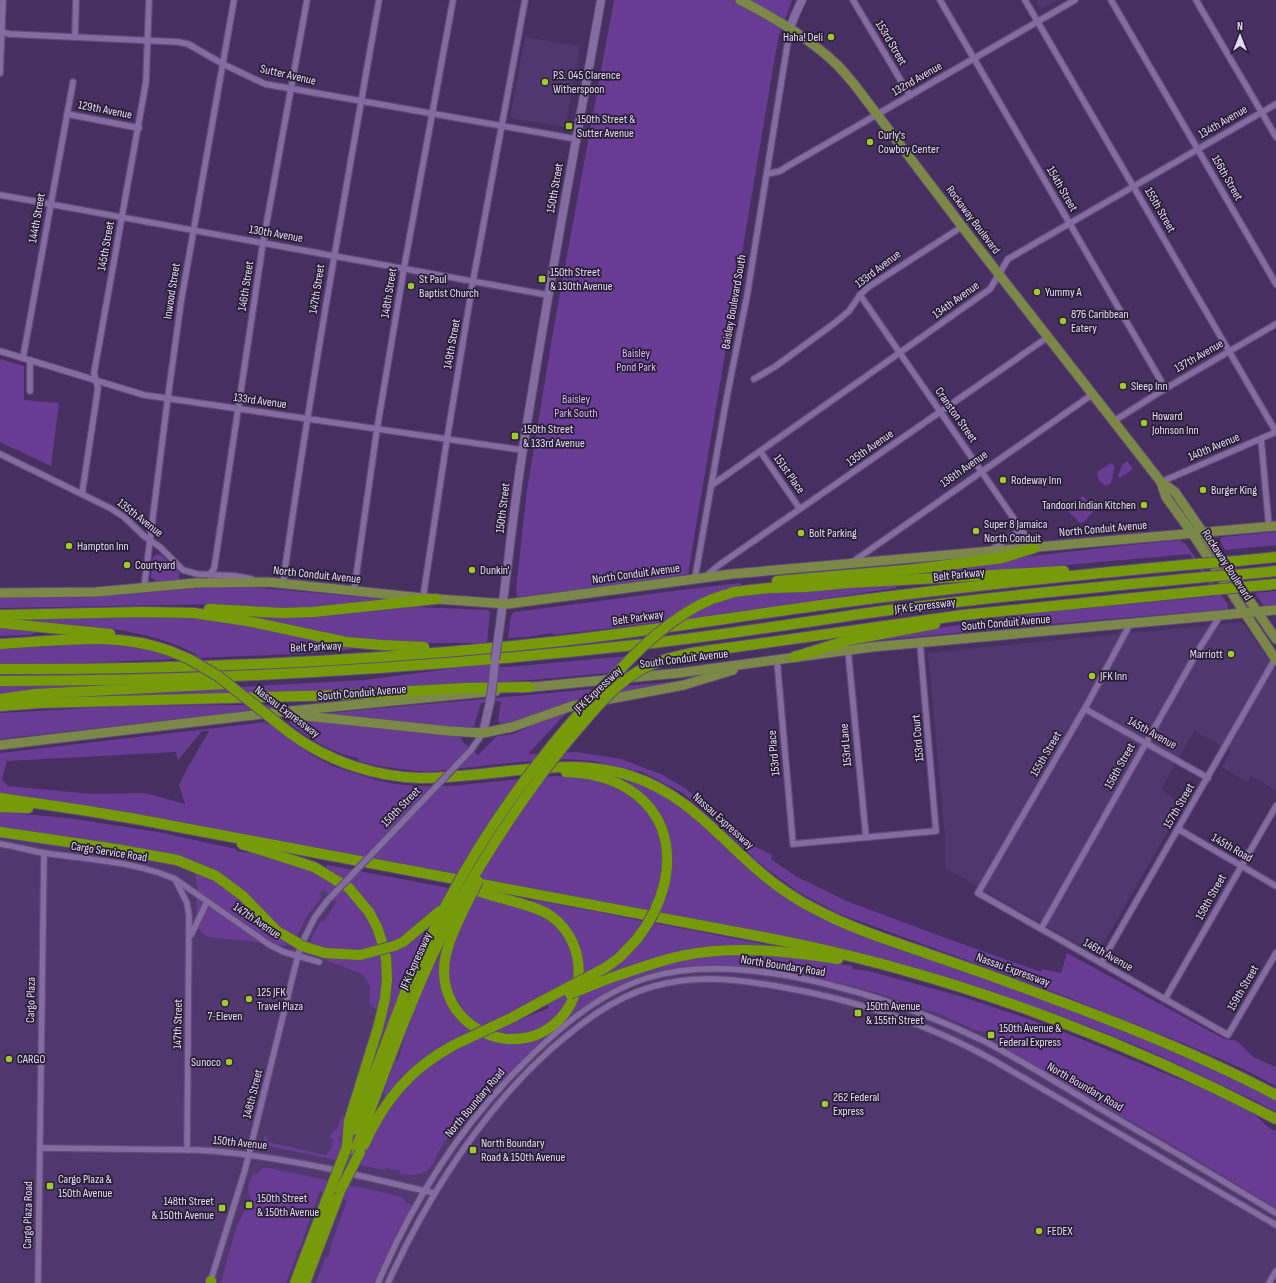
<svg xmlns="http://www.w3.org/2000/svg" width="1276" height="1283" font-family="'Sofia Sans Condensed',sans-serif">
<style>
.built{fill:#51376f}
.green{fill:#683b94;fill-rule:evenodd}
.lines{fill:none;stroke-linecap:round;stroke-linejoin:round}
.minor-casing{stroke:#604c76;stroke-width:8}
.secondary-casing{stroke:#604c76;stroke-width:10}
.primary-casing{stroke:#604c76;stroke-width:11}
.motorway-casing{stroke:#604c76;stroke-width:12}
.minor{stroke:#846ca2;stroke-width:5.5}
.secondary{stroke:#846ca2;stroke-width:8}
.primary{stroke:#7c8847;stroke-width:9}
.motorway{stroke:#779a0a;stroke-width:10}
.minor-bridge-casing{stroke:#604c76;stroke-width:8;stroke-linecap:butt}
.secondary-bridge-casing{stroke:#604c76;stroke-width:10;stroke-linecap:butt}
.motorway-bridge-casing{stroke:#604c76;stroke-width:12;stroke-linecap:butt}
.minor-bridge{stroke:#846ca2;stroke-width:5.5}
.secondary-bridge{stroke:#846ca2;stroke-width:8}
.motorway-bridge{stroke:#779a0a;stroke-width:10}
.poi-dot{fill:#9fca2e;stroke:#281e34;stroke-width:1.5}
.labels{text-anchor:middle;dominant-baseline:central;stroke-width:3.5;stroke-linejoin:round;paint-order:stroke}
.poi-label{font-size:12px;fill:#e4d8f6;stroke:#281e34;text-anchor:start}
.street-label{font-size:12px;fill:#e4d8f6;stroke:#281e34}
.park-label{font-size:12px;fill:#d4b2ff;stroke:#281e34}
</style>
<rect width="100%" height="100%" fill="#472f61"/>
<g class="built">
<path d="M1036,0H1057L1041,9Z"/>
<path d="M525,37L580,46L565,127L510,118Z"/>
<path d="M1242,622L1276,670V790L1251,776L1247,782L1222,767L1231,751L1194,731L1161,790L1183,804L1097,955L945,868V837L928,653Z"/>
<path d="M0,822L312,876L349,905L379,1007L510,1029L650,970L712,957L871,979L1276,1139V1283H0Z"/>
</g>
<g class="green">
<path d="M614,0H792L778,39L688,574L643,581L517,597L516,589L527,490L554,326Z"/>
<path d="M0,359L24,366V400L59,403L51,466L0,442Z"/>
<path d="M1127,461L1133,469L1120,478L1118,476L1122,465Z"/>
<path d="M1111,463L1115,466L1111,483L1106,486C1100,483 1097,478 1097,472Z"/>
<path d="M1083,496L1095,509L1085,521L1080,523C1075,517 1066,512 1066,504L1074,502Z"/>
<path d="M1276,532V545L1225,550L1220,541L1222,537Z"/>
<path d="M1181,540L1182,543H1185L1228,605V609L1028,626L881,640V637L965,624L1038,613L1217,596L1190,554L1034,568L1026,567L1024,569L898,576C992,559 1087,549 1181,540Z"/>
<path d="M160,554L180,573L179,575V580L155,582V579L151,578L153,556Z"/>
<path d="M740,583L753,594L771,592L784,594L786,591L896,585V588L695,618L553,635L552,633L527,637L508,638L511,616L514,612C590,603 665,591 740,583Z"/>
<path d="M229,586L283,590L381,599L322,608H283L226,604L0,608V598H81Z"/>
<path d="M1276,591V605L1264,606L1255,593Z"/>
<path d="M418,607L487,610L490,612L487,643H394L346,639L243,616L284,618L327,616Z"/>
<path d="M143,615L231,619L353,649L317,653L60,664H0V648L95,643L129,645L172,657L198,655C147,628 89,626 32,621V618Z"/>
<path d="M0,627L39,631L30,635L0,636Z"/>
<path d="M628,656L609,673L465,686L400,689L380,687V690L130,697V693L364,680L494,663L500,664V667H507Z"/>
<path d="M669,682V684L504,725L500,724L498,721L501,701L481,703L474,726L472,727L471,729L329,715V713Z"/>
<path d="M0,685L90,686V688L0,697Z"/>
<path d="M234,705H297L0,739V713L123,706Z"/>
<path d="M566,713L528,754L577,752L621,759L661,774L685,788L750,844L772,855L771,859L797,877L849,902L943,937L1041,972L1042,969L1061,973L1067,953L1224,1039L1237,1041L1253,1057L1276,1067V1086L1243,1069L1183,1043L1060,994L837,913L797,891L758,862L713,819L683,793L642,772L593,761L565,759L520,762L427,772L399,769L374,765L358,761V758C333,754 308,738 288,722L291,721L290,719L459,735L464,743L478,755L497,736L513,734L549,718Z"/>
<path d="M266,722V724H271L309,753L332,766L376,780L395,784L417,786H450L552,776L590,777L617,785L641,802L656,823L670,878L672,866L671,843L663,820L646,795L621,778L663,795L685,808L763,881L820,918L864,936L1070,1009L1162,1046L1209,1068L1276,1101V1112L1256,1101C1212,1081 1168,1058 1123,1040C1051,1010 976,987 901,965L0,795V753ZM202,731H209L188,767L179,785L185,804L145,793L92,794L8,786L2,779L7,761L176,752L178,760Z"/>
<path d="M0,812L68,818L158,832L236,849V851L257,854L267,859V857L318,872L349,893L375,928L385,965L380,1010L374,1008L369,1003L370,987L367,980L362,974L318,957C303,945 314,934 321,921L323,922L337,902L323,890L319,894L322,897L307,916L297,936L291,944L283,946L276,945L249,941L208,937C181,925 213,884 185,861C179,856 169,854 161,851L0,827Z"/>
<path d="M327,865L444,887L521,908L542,915L564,935L573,954L575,978L564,1008L553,1020L535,1031L516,1035L501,1034L478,1025L459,1008L461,1005C437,979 455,941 467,913L441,904L416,954L381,1039C384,1023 391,1003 392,987C394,952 383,914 356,890C348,882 336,875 326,868ZM543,997L549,1008L506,1025L495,1020Z"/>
<path d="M534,900L788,949L717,948L610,975L608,971L629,955L642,941L623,950L605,964L588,991C625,978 662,963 700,957C717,954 735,955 752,955C786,957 819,960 852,966V969L869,971L963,997L1049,1026L1201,1088L1254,1114L1269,1128L1276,1131V1208L1169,1143L1010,1052L1004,1044L995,1039L996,1037L986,1032L975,1030L933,1011L932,1012C878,991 822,976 765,969C730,965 696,963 662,970C632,976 604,991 581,1009L579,1008L572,1015L570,1013L577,1005L575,1004L579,947L532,904Z"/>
<path d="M445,945L442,973L471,1029L538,1038L542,1041L492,1091L468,1120L451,1137L449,1136C430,1159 437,1180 400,1174V1171L385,1168L384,1170L269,1146L265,1143L264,1135L267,1137L268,1142L325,1155L330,1151L334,1140L329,1138L332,1132L337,1129L341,1118L345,1115L348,1116L339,1141L366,1150C383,1117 401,1084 433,1063C445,1054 460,1048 473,1041L408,1072L400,1077L401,1079L387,1096L383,1095L395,1061H398C407,1021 426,981 445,945Z"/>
<path d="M263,1168H270L395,1195L403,1198L407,1204L410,1203L411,1208L408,1216L375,1283H316L326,1256L328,1258L332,1242L347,1201L320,1191L300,1248L296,1252L297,1255L286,1283H221L236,1228L245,1209L248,1210L251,1197L249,1196L248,1188L253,1173L254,1175Z"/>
</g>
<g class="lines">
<g class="minor-casing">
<g id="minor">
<path d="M853,0L910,96"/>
<path d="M940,0L1161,381L1163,390"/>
<path d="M1025,0L1276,432"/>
<path d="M1111,0L1276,284"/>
<path d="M1196,0L1276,137"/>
<path d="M0,32L10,34L179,42L188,44L223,64L265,84L576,139"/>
<path d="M75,37L76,0"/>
<path d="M0,73L3,0"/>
<path d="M67,114L139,128"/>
<path d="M767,174L780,171L788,166L1075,0"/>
<path d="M0,195L548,295"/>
<path d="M860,295L1034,548"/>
<path d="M0,351L144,395L522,450"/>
<path d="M23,358L73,82"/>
<path d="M754,379L776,366L836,322L849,311L860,295L867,288L963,226"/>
<path d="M30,391V360"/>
<path d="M1114,421L1163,390L1276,324"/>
<path d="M1261,439L1269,527"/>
<path d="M760,451L800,509"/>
<path d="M0,454L110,508L124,517L145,537L160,547L183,570L197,574L235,576L252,579"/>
<path d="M1161,482L1276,432"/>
<path d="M712,485L990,289L1008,259L1276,104"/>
<path d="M82,494L98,388L94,373L146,82L149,0"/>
<path d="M991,550L1022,529"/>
<path d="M851,563L1093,394"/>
<path d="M209,575L214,569L215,563L263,243L307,0"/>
<path d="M705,577L719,565L1048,337"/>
<path d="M695,578L727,396L747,296L790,28"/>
<path d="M283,583C310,388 345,194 379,0"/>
<path d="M144,588L167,404L181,302L234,0"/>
<path d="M354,591L377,429L404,268L453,0"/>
<path d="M423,598L447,439L473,281L525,0"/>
<path d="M1130,624L1089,701L978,893L1228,1035L1276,953"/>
<path d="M848,650L866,837"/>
<path d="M777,660L793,844L936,831L920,643"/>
<path d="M1085,709L1208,778"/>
<path d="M471,750L483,733"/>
<path d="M1178,829L1276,886"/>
<path d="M0,844C15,846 30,851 45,853C89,860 134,861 175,879L270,945L284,952L319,962"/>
<path d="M176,881L187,903L189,916L187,1150"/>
<path d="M1041,929L1199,649L1220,616"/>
<path d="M191,935L207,902"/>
<path d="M1101,963L1275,659"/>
<path d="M1165,999L1276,806"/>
<path d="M40,1148L199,1150C247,1153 293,1161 340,1171"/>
<path d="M348,1173L434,1193"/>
<path d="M38,1283L44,853"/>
<path d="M210,1283L245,1170L300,947L315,917L327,901"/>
<path d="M378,1283C411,1205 457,1131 517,1070C553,1033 596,994 647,978C693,964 743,968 790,976C858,989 922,1011 984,1041C1023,1061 1061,1085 1099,1108C1158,1142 1217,1177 1276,1213"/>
<path d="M388,1283C428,1195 479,1114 551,1049C581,1023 613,998 651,987C695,974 733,979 776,986C853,999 925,1022 993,1060L1276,1225"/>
<path d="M1269,1283L1276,1271"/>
</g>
</g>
<g class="secondary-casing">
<g id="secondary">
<path d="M790,28L795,15L802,0"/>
<path d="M498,639C507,576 513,512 523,449C546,299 575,149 601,0"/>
<path d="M493,681L495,660"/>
<path d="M483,733L490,702"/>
</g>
</g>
<g class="primary-casing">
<g id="primary">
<path d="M740,0C773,17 806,36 833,61C841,68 847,76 854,84L980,250L1161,482L1175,492L1276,639"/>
<path d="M1161,482L1166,497L1192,533L1276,660"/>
<path d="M0,593L96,592L196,583L268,582L423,598L507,604L732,574L1276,526"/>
<path d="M522,688L679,673L872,647L1276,610"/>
<path d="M297,715L449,731L483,733L512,727L572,706L684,685L733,670"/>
<path d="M0,745L270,713L496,691"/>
</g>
</g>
<g class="motorway-casing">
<g id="motorway">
<path d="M1237,561L1276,557"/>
<path d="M1246,574L1276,571"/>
<path d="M777,581L916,569L1002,558L1034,548"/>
<path d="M1254,586L1276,584"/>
<path d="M712,599L734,592L769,588L806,587L848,583L1064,571"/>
<path d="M209,609L283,613L313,612L436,599"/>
<path d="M0,615L143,612L194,613L247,621L346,642L382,645L424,647"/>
<path d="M0,623L110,634"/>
<path d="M0,644C56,641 117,631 170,651"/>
<path d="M735,647L963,615L1213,590"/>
<path d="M794,657L849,640L935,624"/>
<path d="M0,669C187,670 375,661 561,641C651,631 740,616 830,604C952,588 1074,575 1196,564"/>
<path d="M0,681C209,681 417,669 625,646C714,637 802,622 890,610C995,596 1100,587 1205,577"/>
<path d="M0,699L35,694L225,684"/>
<path d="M0,706L40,703L343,695L465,688L529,687"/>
<path d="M290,733C328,761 374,777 421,778C454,778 486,773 519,770C557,766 594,764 631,776C683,793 713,830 752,865C772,883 794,899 819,911C843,924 868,933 894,942C925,953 955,963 986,974C1085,1010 1183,1046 1276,1095"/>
<path d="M566,772C630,774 678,813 665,881"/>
<path d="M0,798L82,810L136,819L763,937C942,971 1115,1035 1276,1119"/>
<path d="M0,807L28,808"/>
<path d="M0,832L116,849L177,860L216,876L243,896L277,931L296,942"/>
<path d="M242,844L314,867L349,888L369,912L377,927L382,942L386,958L387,979L385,999L378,1028L349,1121L347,1147"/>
<path d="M463,911C454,930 444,951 444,971C444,1018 492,1051 536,1035C585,1016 594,947 551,916C540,908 525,905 512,901C496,897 481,892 465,888"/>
<path d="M302,946L325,953L360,955"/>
<path d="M394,946L403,942L440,911"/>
<path d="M605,968L619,958L637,939"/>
<path d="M602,981C628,972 654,962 681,956C732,945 787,951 838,959"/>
<path d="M513,1017L546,999"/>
<path d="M353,1130L408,985L446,905"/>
<path d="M364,1145C384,1100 411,1068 454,1045"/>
<path d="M355,1151C386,1068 415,986 456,907"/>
<path d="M211,1283V1281"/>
<path d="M295,1283L329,1193"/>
<path d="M305,1283L340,1191"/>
</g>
</g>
<use href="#minor" class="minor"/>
<use href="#secondary" class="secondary"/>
<use href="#primary" class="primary"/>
<use href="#motorway" class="motorway"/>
<g class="minor-bridge-casing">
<path id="minor-bridge" d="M327,901L471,750"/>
</g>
<g class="secondary-bridge-casing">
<g id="secondary-bridge">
<path d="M495,660L498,639"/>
<path d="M490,702L493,681"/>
</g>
</g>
<g class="motorway-bridge-casing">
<g id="motorway-bridge">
<path d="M1196,564L1237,561"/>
<path d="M1205,577L1246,574"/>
<path d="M1213,590L1254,586"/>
<path d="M170,651L189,659L218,676L290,733"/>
<path d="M446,905C490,822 546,746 611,679C641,647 672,616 712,599"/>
<path d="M456,907C493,842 534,779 583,723C601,702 619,681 644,668C672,654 704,651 735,647"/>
<path d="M463,911L478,881"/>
<path d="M637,939C651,921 660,903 665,881"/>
<path d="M296,942L302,946"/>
<path d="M360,955L394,946"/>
<path d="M570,994L602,981"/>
<path d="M546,999L605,968"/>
<path d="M454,1045L513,1017"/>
<path d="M340,1191L360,1152"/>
<path d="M329,1193L347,1147"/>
</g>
</g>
<use href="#minor-bridge" class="minor-bridge"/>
<use href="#secondary-bridge" class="secondary-bridge"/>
<use href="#motorway-bridge" class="motorway-bridge"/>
</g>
<g class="poi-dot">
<circle cx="831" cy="37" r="4"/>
<circle cx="545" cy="82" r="4"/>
<rect x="565" y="122" width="8" height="8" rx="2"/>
<circle cx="870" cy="142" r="4"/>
<rect x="538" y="275" width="8" height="8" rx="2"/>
<circle cx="411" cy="286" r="4"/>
<circle cx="1037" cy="292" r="4"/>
<circle cx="1063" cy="321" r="4"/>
<circle cx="1123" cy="386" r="4"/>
<circle cx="1144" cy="423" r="4"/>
<rect x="511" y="432" width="8" height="8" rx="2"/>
<circle cx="1003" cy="480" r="4"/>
<circle cx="1203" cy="490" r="4"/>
<circle cx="1144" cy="505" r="4"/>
<circle cx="976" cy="531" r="4"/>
<circle cx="801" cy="533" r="4"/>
<circle cx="69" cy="546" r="4"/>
<circle cx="127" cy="565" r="4"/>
<circle cx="472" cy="570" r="4"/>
<circle cx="1231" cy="654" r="4"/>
<circle cx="1092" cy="676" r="4"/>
<circle cx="249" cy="999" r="4"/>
<circle cx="225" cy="1003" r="4"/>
<rect x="854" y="1009" width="8" height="8" rx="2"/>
<rect x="987" y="1031" width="8" height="8" rx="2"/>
<circle cx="9" cy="1059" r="4"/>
<circle cx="229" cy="1062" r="4"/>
<circle cx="825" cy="1104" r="4"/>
<rect x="469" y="1146" width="8" height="8" rx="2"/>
<rect x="46" y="1182" width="8" height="8" rx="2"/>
<rect x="245" y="1201" width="8" height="8" rx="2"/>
<rect x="218" y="1204" width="8" height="8" rx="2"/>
<circle cx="1039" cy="1231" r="4"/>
</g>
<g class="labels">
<g class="poi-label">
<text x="823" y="37" text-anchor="end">Haha! Deli</text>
<text x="553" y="75">P.S. 045 Clarence<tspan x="553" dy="14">Witherspoon</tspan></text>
<text x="577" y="119">150th Street &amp;<tspan x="577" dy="14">Sutter Avenue</tspan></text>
<text x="878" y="135">Curly's<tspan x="878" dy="14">Cowboy Center</tspan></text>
<text x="550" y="272">150th Street<tspan x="550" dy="14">&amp; 130th Avenue</tspan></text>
<text x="419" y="279">St Paul<tspan x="419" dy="14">Baptist Church</tspan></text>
<text x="1045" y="292">Yummy A</text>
<text x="1071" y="314">876 Caribbean<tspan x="1071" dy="14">Eatery</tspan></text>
<text x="1131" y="386">Sleep Inn</text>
<text x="1152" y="416">Howard<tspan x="1152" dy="14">Johnson Inn</tspan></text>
<text x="523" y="429">150th Street<tspan x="523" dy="14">&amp; 133rd Avenue</tspan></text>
<text x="1011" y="480">Rodeway Inn</text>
<text x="1211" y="490">Burger King</text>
<text x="1136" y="505" text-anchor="end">Tandoori Indian Kitchen</text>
<text x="984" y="524">Super 8 Jamaica<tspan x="984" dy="14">North Conduit</tspan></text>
<text x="809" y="533">Bolt Parking</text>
<text x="77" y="546">Hampton Inn</text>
<text x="135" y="565">Courtyard</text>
<text x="480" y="570">Dunkin'</text>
<text x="1223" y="654" text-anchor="end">Marriott</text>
<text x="1100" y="676">JFK Inn</text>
<text x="257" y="992">125 JFK<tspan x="257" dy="14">Travel Plaza</tspan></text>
<text x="866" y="1006">150th Avenue<tspan x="866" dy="14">&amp; 155th Street</tspan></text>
<text x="225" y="1016" text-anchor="middle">7-Eleven</text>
<text x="999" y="1028">150th Avenue &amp;<tspan x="999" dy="14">Federal Express</tspan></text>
<text x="17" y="1059">CARGO</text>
<text x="221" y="1062" text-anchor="end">Sunoco</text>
<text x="833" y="1097">262 Federal<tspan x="833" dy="14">Express</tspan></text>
<text x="481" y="1143">North Boundary<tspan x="481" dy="14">Road &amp; 150th Avenue</tspan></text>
<text x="58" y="1179">Cargo Plaza &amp;<tspan x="58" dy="14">150th Avenue</tspan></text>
<text x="257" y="1198">150th Street<tspan x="257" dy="14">&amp; 150th Avenue</tspan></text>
<text x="214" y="1201" text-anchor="end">148th Street<tspan x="214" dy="14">&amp; 150th Avenue</tspan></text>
<text x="1047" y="1231">FEDEX</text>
</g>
<g class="street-label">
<text transform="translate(891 43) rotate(59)">153rd Street</text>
<text transform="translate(288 75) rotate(13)">Sutter Avenue</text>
<text transform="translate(917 79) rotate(-30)">132nd Avenue</text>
<text transform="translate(105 110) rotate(11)">129th Avenue</text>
<text transform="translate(1223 122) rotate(-30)">134th Avenue</text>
<text transform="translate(1227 178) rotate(60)">156th Street</text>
<text transform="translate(555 188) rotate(-80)">150th Street</text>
<text transform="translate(1062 189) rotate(60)">154th Street</text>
<text transform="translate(1160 210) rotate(60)">155th Street</text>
<text transform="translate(37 218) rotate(-80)">144th Street</text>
<text transform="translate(973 220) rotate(53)">Rockaway Boulevard</text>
<text transform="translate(276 234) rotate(10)">130th Avenue</text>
<text transform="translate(106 246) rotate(-80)">145th Street</text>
<text transform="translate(878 269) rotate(-37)">133rd Avenue</text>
<text transform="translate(246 286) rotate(-81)">146th Street</text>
<text transform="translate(317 289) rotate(-81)">147th Street</text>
<text transform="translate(172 291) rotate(-81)">Inwood Street</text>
<text transform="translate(389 293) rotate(-81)">148th Street</text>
<text transform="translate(956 300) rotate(-36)">134th Avenue</text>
<text transform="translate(734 302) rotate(-80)">Baisley Boulevard South</text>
<text transform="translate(452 344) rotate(-80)">149th Street</text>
<text transform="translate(1199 356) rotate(-30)">137th Avenue</text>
<text transform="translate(260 401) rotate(8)">133rd Avenue</text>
<text transform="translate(956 415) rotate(55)">Cranston Street</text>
<text transform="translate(1214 447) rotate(-23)">140th Avenue</text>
<text transform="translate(870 448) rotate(-35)">135th Avenue</text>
<text transform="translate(964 469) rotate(-35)">136th Avenue</text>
<text transform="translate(789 474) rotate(55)">151st Place</text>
<text transform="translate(503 508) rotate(-83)">150th Street</text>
<text transform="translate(140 518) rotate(38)">135th Avenue</text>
<text transform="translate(1103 529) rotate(-5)">North Conduit Avenue</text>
<text transform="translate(1227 565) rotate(57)">Rockaway Boulevard</text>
<text transform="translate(636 574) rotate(-8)">North Conduit Avenue</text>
<text transform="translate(317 575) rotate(6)">North Conduit Avenue</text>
<text transform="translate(959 575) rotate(-6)">Belt Parkway</text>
<text transform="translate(925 606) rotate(-7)">JFK Expressway</text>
<text transform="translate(638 618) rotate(-8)">Belt Parkway</text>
<text transform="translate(1006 623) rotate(-5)">South Conduit Avenue</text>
<text transform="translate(316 647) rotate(-3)">Belt Parkway</text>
<text transform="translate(684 659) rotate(-7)">South Conduit Avenue</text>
<text transform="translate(598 690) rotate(-44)">JFK Expressway</text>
<text transform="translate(362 693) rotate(-5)">South Conduit Avenue</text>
<text transform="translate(287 712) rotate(37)">Nassau Expressway</text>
<text transform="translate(1152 733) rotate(29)">145th Avenue</text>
<text transform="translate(918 738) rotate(-95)">153rd Court</text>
<text transform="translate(846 745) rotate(-95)">153rd Lane</text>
<text transform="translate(774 753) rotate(-95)">153rd Place</text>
<text transform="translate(1046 754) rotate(-60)">155th Street</text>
<text transform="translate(1120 766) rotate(-61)">156th Street</text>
<text transform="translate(1179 806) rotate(-60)">157th Street</text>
<text transform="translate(401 807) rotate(-46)">150th Street</text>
<text transform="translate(723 821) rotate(42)">Nassau Expressway</text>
<text transform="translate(1232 848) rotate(30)">145th Road</text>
<text transform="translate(109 852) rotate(9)">Cargo Service Road</text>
<text transform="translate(1211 897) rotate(-61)">158th Street</text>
<text transform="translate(257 921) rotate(34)">147th Avenue</text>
<text transform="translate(1108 955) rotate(29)">146th Avenue</text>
<text transform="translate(416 961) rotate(-66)">JFK Expressway</text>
<text transform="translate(783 966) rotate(9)">North Boundary Road</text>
<text transform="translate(1013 970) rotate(20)">Nassau Expressway</text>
<text transform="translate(1243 988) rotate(-60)">159th Street</text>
<text transform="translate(31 1000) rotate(-89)">Cargo Plaza</text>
<text transform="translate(178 1024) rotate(-89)">147th Street</text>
<text transform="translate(1085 1087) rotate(30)">North Boundary Road</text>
<text transform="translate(253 1094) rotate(-76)">148th Street</text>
<text transform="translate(475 1103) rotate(-50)">North Boundary Road</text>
<text transform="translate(240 1143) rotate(6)">150th Avenue</text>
<text transform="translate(28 1215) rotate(-89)">Cargo Plaza Road</text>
</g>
<g class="park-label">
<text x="636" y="353">Baisley<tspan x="636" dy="14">Pond Park</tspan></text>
<text x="576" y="399">Baisley<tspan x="576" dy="14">Park South</tspan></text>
</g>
</g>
<g transform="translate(1240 36)" stroke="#281e34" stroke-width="3" paint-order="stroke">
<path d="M0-3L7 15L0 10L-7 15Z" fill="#e4d8f6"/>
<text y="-6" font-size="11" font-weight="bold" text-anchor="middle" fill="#e4d8f6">N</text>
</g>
</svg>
